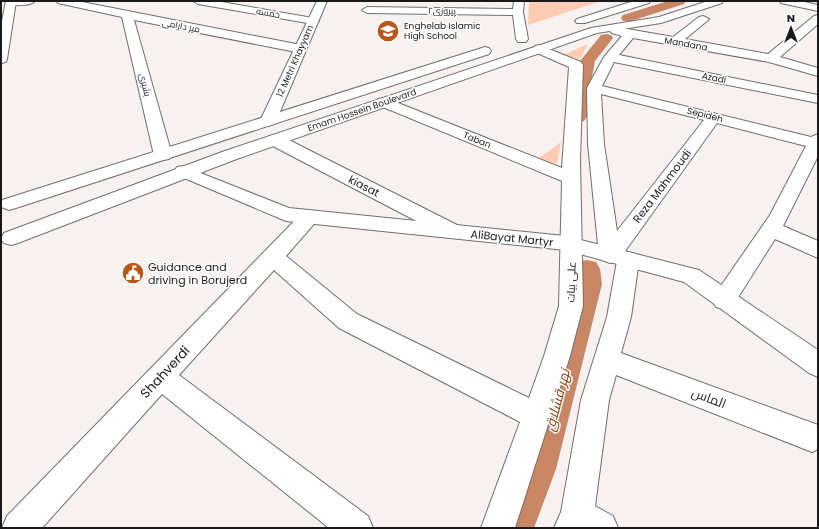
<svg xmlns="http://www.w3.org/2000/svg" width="819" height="529" font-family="Poppins,Cairo,sans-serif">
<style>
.green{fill:#ffccb3}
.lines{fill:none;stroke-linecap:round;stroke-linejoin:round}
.canal{fill:#c98664;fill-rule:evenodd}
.minor-casing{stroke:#726e6c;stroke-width:2}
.tertiary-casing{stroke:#726e6c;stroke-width:2}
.secondary-casing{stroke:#726e6c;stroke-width:2}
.minor{fill:#fff;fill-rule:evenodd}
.tertiary{fill:#fff;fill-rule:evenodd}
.secondary{fill:#fff;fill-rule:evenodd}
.labels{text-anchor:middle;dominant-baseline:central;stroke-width:3;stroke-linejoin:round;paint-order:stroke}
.far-street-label{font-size:9px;fill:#1a1818;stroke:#fff}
.far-poi-label{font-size:9px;fill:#1a1818;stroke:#fff;text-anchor:start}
.street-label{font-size:11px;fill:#1a1818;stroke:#fff}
.poi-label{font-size:11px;fill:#1a1818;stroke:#fff;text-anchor:start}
.near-street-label{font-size:13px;fill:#1a1818;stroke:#fff}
.near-water-label{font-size:14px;font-style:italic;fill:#8b3b00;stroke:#fff}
</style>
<rect width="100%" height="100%" fill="#f7f2f0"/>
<g class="green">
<path d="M529,1H601L528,25Z"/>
<path d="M588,44L580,59L563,55Z"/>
<path d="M561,142L557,164L539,158Z"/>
</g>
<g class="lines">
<g class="canal">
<path d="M668,1H686L684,4L631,21H623L621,18L623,15Z"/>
<path d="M606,34L611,35L613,38L595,61L591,82L587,88V117L584,121L578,122L572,121L569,117L571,88L575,82L581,60L601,35Z"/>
<path d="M587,260L596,262L600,269L602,284L556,469L534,528H496L520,469L576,284L574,269L578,262Z"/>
</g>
<g class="minor-casing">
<g id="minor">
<path d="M6,1H35C30,6 15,6 7,4Z"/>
<path d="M57,1H77L301,45L305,46L307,49L305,52L301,53L134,20L172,155L169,159L163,160L157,159L154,155L122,17L58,3Z"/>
<path d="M193,1H216L313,18L317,19L319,21L317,23L313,24L198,4Z"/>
<path d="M514,1H524L523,12L528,39L526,42H518L516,39L513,15L367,13L362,10L367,7L513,9Z"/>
<path d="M818,15V24L780,57L818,68V76L769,62L633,38L619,55L818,95V103L614,62L602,86L811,137L818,134V156L783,226L818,241V258L775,239L732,307L724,309L716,307L712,300L716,293L770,215L806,146L717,123L623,254L628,252L636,254L639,260L631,317L621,353L818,425V449L812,452L616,375L609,400L595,506L613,516L618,528H554L561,512L581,400L607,317L617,261L610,263L602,260L599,255L588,144L587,88L604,57L622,36L612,33L610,31L612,29L616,27L673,37L699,17L703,16L709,19L707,21L685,39L768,54L814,16ZM601,94L704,120L617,231L604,144Z"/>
<path d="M539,45L581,62L583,65L580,161L583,306L570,356L515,528H481L520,422L339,328L274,270L179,375L368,516L373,528H329L162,394L42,528H2L7,516L303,212L310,210L317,212L320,217L286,256L357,314L529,398L544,356L559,306L562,181L378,105L376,102L378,99L383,98L388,99L562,168L569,67L535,52L533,49L535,46Z"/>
<path d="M275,135L281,136L459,226L462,231L459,236L452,238L445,236L269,144L267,140L269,136Z"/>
</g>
</g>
<g class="tertiary-casing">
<g id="tertiary">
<path d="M317,1H327L276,121L274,124L268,126L262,124L260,121Z"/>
<path d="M780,1H800L818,5V11L781,3Z"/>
<path d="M183,166L289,208L565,236L691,268L699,270L818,350V377L809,373L684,282L565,250L286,221L177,175L174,171L177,167Z"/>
</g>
</g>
<g class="secondary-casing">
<g id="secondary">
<path d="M6,1H16L7,59L6,62L1,63V26Z"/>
<path d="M634,1H650L649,3L585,23H577L575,21L577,19Z"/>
<path d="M708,1H723L722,3L661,23L597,33L234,160L18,243L11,245L4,243L1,239L4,233L222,152L591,28L659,17Z"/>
<path d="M485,47L489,48L491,51L489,54L16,208L9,210L1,207L2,200Z"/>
</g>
</g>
<use href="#minor" class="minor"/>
<use href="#tertiary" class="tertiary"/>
<use href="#secondary" class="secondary"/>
</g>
<defs>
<g id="school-disc" transform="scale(1.15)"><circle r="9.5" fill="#b85718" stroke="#fff"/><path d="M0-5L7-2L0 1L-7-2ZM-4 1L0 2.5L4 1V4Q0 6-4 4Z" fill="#fff"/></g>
<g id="civic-disc" transform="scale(1.15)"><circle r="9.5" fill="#b85718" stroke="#fff"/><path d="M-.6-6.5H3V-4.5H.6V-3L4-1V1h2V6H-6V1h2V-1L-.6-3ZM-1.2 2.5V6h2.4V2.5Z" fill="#fff"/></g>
</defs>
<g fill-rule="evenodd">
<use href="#school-disc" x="388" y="31"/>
<use href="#civic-disc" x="133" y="273"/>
</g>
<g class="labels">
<g class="far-street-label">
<text transform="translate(442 11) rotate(1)">پیروزی۲</text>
<text transform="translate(268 13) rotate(10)">خمسه</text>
<text transform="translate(181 26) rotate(11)">میر دارامی</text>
<text transform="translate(686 44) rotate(10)">Mandana</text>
<text transform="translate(295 61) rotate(-66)">12 Metri Khayyam</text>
<text transform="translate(714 78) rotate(11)">Azadi</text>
<text transform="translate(145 85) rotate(76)">بشیری</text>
<text transform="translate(362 110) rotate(-19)">Emam Hossein Boulevard</text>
<text transform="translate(705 115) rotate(14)">Sepideh</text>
<text transform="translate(477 140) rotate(22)">Taban</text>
</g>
<g class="far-poi-label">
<text x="404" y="26">Enghelab Islamic<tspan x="404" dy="10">High School</tspan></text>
</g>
<g class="street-label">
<text transform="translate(364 186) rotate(27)">kiasat</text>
<text transform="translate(662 186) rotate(-53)">Reza Mahmoudi</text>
<text transform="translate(512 238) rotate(6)">AliBayat Martyr</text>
<text transform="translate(571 282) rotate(-88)">علی بیات</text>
</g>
<g class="poi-label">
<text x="148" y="267">Guidance and<tspan x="148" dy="13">driving in Borujerd</tspan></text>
</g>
<g class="near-street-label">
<text transform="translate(165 372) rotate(-47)">Shahverdi</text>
<text transform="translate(709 398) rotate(21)">الماس</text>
</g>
<g class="near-water-label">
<text transform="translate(557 400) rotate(-75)">نهر قشلاق</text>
</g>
</g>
<rect width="819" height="529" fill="none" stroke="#1a1818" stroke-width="4"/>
<g transform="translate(791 28)" stroke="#ffffff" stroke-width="3" paint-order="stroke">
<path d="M0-3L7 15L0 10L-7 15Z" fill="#1a1818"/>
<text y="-6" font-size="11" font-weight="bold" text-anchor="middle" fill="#1a1818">N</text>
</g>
</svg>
